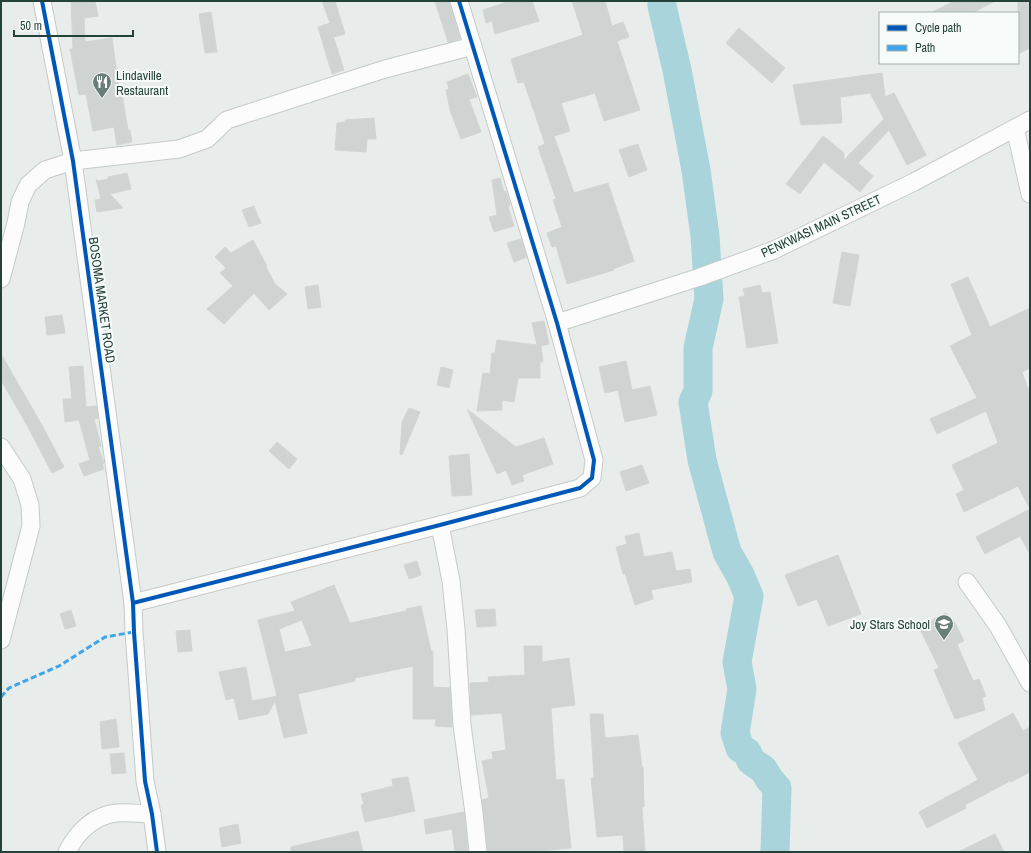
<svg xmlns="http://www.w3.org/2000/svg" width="1031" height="853" font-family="'Archivo Narrow',sans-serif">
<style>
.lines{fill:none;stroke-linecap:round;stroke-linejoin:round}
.river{stroke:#a9d4db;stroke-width:29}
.building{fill:#cfd4d2;stroke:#d1d6d4;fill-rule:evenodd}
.minor-casing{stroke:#c5cac8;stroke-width:19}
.minor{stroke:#fcfcfc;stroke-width:17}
.quiet{stroke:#3ea4ec;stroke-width:3;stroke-dasharray:6 3;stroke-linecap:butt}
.cycleway-casing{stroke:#f7fbf9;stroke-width:6}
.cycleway{stroke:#0057b8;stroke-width:4}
.labels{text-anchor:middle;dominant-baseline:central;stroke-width:4;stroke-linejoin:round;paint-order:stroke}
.poi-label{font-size:13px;fill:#24423a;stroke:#f7fbf9;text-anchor:start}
.street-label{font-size:13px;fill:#24423a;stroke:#f7fbf9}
</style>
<rect width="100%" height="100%" fill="#e8edeb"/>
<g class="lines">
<path class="river" d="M662,1V6L677,70L696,170L705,236L709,299L698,348V391L693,402L702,460L727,552L740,575L749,596L737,662L742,689L735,733L740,748L747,752L751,761L763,769L770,780L777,788L775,852"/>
</g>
<g class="building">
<path d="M71,1H95L98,16L84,18L85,42L112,38L119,88H121L128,130H130L132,142L117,145L114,127L93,131L86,94L79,95L70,49H73Z"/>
<path d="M322,1H335L345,34L334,37L331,29L344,70L332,74L318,27L330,23Z"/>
<path d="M435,1H449L460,39L448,42Z"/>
<path d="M510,1H532L539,21L495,34L492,21L486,23L483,10Z"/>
<path d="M572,1H605L612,26L623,22L629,37L617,41L640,110L604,121L595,93L561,103L570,131L554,136L574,193L608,183L634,261L613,269L614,270L567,284L556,246L552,247L547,233L562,227L553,200L556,199L538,147L545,144L524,82L518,83L511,59L583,35Z"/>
<path d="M954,1H995L972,13H931Z"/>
<path d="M1018,1H1030V48L1018,54Z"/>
<path d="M211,12L217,52L205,53L199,14Z"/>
<path d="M739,28L785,68L772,83L726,43Z"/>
<path d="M882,73L885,97L894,93L926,155L907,165L889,130L858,163L873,176L860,192L824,162L800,194L786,184L823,136L844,153V160L884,119L870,93L840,97L842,123L801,125L793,85Z"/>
<path d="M468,74L477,97L469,99L481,132L461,139L450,110L446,90L449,89L447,82Z"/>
<path d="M374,118L376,139H367L366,152L335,150L337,123L345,122V120Z"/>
<path d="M638,144L647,170L629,177L619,150Z"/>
<path d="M127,173L131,189L110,194L123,208L97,212L95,200L101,199L96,179L98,181L108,179V177Z"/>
<path d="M500,178L504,192L506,191L509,201L510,205L508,206L514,226L494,232L489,217L497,215L492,180Z"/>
<path d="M254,206L261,223L249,227L242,210Z"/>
<path d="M521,239L527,257L514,262L507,243Z"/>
<path d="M253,240L267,266L266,267L275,284L287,294L269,310L254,293L224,324L207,309L233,286L220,273L226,268L215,257L225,247L231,253Z"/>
<path d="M842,252L859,255L850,306L833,303Z"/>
<path d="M968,277L990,327L1030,308V368L1022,372L1030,394V554L1020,536L985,554L976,537L1030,509L1018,486L964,512L956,494L964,490L952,465L998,443L986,411L937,434L930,419L977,398L950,346L972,335L951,284Z"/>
<path d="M318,285L321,307L308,309L305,287Z"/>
<path d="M760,285L762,293L770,292L778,343L747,348L739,297L745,296L743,289Z"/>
<path d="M62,315L65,333L47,335L45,317Z"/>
<path d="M544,321L549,344L541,346L543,362H540V378H518L514,402L502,400V410L477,411L483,373L490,374L492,353H495L497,340L537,345L532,323Z"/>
<path d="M1,354L43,427L64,467L52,473L28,427L1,380Z"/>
<path d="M626,361L632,390L650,386L657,415L625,422L618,390L605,393L599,367Z"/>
<path d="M83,366L86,407L96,406L98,418L94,419L101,446L98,447L104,463L102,464L104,469L84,476L79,464L90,460L79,420L65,422L63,399H72L69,367Z"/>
<path d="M441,367L453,370L449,388L437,385Z"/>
<path d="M409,408L420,412L402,455L400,454L402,422Z"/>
<path d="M467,409L516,447L544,438L553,464L522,475L524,481L512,485L506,470L497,474Z"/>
<path d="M277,442L297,459L289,469L269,451Z"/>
<path d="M469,454L472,495L452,496L449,456Z"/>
<path d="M642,465L649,483L626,491L620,472Z"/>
<path d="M639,533L644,557L672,552L676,571L690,569L692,582L651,590L653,599L635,605L625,573L623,574L616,547L627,544L625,536Z"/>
<path d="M838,555L861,614L828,626L817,599L798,606L785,575Z"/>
<path d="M417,561L421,575L409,579L404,565Z"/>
<path d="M334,585L350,623L406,611V609L421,606L431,651H433V687L450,688L452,727L435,726L436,719H413V666L355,678V681L298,694L307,733L284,738L275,701L268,714L239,720L234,698L226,700L219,672L246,667L252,701L277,696L258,620L295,611L291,602ZM302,620L312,646L285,652L279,629Z"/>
<path d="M495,609L496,626L477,627L475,610Z"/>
<path d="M71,610L76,626L65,629L60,614Z"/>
<path d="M946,613L951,622L954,621L964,641L957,644L973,681L979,679L986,696L982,698L985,710L955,719L934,670L939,668L919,627Z"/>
<path d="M190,630L192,651L178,652L176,631Z"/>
<path d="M524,646H542V662L569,658L575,705L551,708L556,780L564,779L571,848L531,852H488L482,800L489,798L482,761L493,759L492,752L506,750L502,713L471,715L470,683L489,682L488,677L525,675Z"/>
<path d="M1013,713L1023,731L1030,727V772L1011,782L1010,781L965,805L966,808L927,828L919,812L978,780L958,743Z"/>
<path d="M590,714H603L605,738L638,735L642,767H643L644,807H642L645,852H624L623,835L597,837L591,778H594Z"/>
<path d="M116,719L119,747L102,749L100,722Z"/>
<path d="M124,753L126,773L112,774L110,754Z"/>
<path d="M408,777L415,811L365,822L361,805L364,804L361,794L393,786L392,779Z"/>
<path d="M464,812L468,852H455L452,829L426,834L424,820Z"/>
<path d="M238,824L241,843L222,847L219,828Z"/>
<path d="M358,831L363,852H291V847Z"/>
<path d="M995,834L1004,852H958Z"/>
</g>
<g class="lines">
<g class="minor-casing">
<g id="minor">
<path d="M42,1L73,161L133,603L134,632L145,781L152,814L157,852"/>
<path d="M1015,128L1030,194"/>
<path d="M1,279L16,223L20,202L28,185L45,170L73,161L179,149L207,139L227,120L385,69L473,46"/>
<path d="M557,323L700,277L774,250L914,182L1030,120"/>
<path d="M1,447L22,479L30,505L31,526L1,640"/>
<path d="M440,525L451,581L456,629L462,725L474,813L478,852"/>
<path d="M967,582L998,626L1030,683"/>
<path d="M133,603L440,525L580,488L592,478L594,460L557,323L459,1"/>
<path d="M67,852C77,832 94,815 117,813C129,812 140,814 152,814"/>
</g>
</g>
<use href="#minor" class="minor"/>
<path class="quiet" d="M1,697L9,688L59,666L105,637L134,632"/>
<g class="cycleway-casing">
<g id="cycleway">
<path d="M42,1L73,161L133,603L134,632L145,781L152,814L157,852"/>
<path d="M133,603L440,525L580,488L592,478L594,460L557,323L459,1"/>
</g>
</g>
<use href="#cycleway" class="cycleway"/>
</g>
<defs>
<g id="restaurant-pin" transform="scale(1)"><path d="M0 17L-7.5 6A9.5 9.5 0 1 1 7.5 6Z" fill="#697e78" stroke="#f7fbf9"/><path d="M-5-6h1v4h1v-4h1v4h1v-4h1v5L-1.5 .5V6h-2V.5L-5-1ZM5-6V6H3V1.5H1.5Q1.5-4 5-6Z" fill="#fff"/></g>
<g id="school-pin" transform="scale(1)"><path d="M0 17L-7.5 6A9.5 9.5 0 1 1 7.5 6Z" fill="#697e78" stroke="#f7fbf9"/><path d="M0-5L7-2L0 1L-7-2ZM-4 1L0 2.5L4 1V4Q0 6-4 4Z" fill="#fff"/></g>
</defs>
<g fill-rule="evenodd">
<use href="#restaurant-pin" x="102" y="82"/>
<use href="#school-pin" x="944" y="624"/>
</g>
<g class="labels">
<g class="poi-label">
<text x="116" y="75">Lindaville<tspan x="116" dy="15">Restaurant</tspan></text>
<text x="930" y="624" text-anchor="end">Joy Stars School</text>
</g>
<g class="street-label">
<text transform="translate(821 226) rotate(-25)">PENKWASI MAIN STREET</text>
<text transform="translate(102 300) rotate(82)">BOSOMA MARKET ROAD</text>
</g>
</g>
<rect width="1031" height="853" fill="none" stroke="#24423a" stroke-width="4"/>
<rect x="879" y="12" width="140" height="52" fill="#f7fbf9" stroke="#a3b1ad"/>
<rect x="887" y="25" width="20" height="6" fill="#0057b8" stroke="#a3b1ad"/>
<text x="915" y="32" font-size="12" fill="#24423a">Cycle path</text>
<rect x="887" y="45" width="20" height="6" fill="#3ea4ec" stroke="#a3b1ad"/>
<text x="915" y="52" font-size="12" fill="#24423a">Path</text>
<path d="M14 30v6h119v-6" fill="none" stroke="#24423a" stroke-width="2"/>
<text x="20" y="30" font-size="12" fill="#24423a" stroke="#f7fbf9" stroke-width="3" paint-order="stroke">50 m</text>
</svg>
